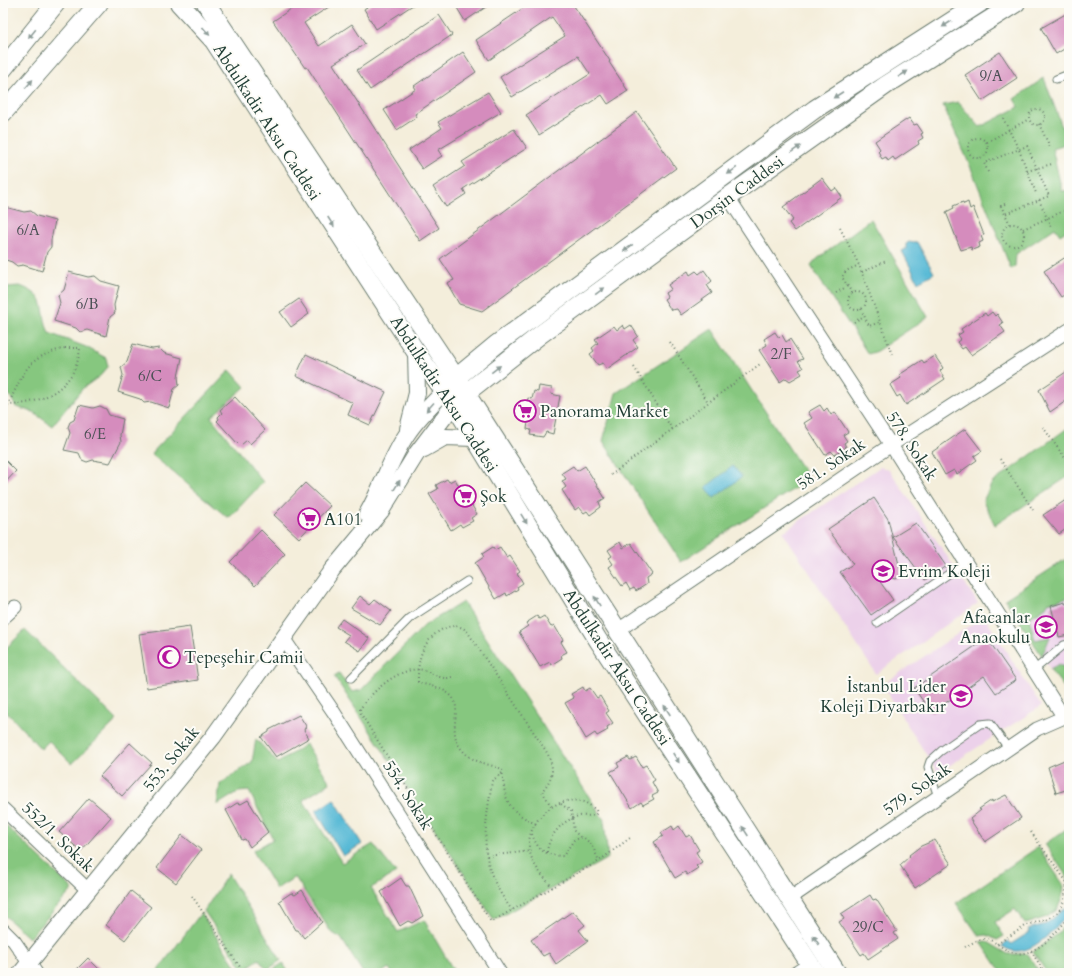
<svg xmlns="http://www.w3.org/2000/svg" width="1072" height="976" font-family="Cardo,serif">
<style>
.built{fill:#ecd1ea}
.green{fill:#86c77f;stroke:#52825a}
.water{fill:#56b9d5;stroke:#3a7b84}
.building{fill:#d58cbd}
.lines{fill:none;stroke-linecap:round;stroke-linejoin:round}
.service-casing{stroke:#6a7b6e;stroke-width:9}
.minor-casing{stroke:#6a7b6e;stroke-width:15}
.tertiary-casing{stroke:#6a7b6e;stroke-width:18}
.secondary-casing{stroke:#6a7b6e;stroke-width:20}
.path{stroke:#6a7b6e;stroke-width:2;stroke-dasharray:1 3;stroke-linecap:butt}
.service{stroke:#fff;stroke-width:7}
.minor{stroke:#fff;stroke-width:13}
.tertiary{stroke:#fff;stroke-width:16}
.secondary{stroke:#fff;stroke-width:18}
.oneway{fill:#8f9e9a}
.labels{text-anchor:middle;dominant-baseline:central;stroke-width:4;stroke-linejoin:round;paint-order:stroke}
.number-label{font-size:15px;fill:#4c5156}
.street-label{font-size:17px;fill:#1f3d34;stroke:#fdfcf7}
.poi-label{font-size:17px;fill:#1f3d34;stroke:#fdfcf7;text-anchor:start}
</style>
<rect width="100%" height="100%" fill="#fdfcf7"/>
<filter id="ink" filterUnits="userSpaceOnUse"><feTurbulence type="fractalNoise" baseFrequency=".025" numOctaves="2"/><feDisplacementMap in="SourceGraphic" scale="8" xChannelSelector="R" yChannelSelector="G"/><feConvolveMatrix kernelMatrix="1 2 1 2 8 2 1 2 1" color-interpolation-filters="sRGB"/></filter>
<filter id="wash" filterUnits="userSpaceOnUse"><feTurbulence type="fractalNoise" baseFrequency=".012" numOctaves="4" result="noise"/><feDisplacementMap in="SourceGraphic" scale="16" xChannelSelector="R" yChannelSelector="G"/><feGaussianBlur stdDeviation="0.9" result="paint"/><feColorMatrix in="noise" values="0 0 0 0 0 0 0 0 0 0 0 0 0 0 0 0 0 1.4 0 .05"/><feComposite in="paint" operator="in"/></filter>
<g filter="url(#wash)">
<rect width="100%" height="100%" fill="#f4eedb"/>
<g class="built">
<path d="M880,467L889,469L978,603L876,674L783,532Z"/>
<path d="M1069,557V694L1050,669L1005,599Z"/>
<path d="M984,616L1041,706L938,773L882,685Z"/>
</g>
<g class="green">
<path d="M1044,78L1068,143L1052,148L1062,191L1069,190V229L1060,235L1055,228L1016,254L1015,266L1011,269L971,168L943,105L958,102L980,127L1019,107L1014,99Z"/>
<path d="M871,219L928,317L875,352L868,354L811,266L817,259Z"/>
<path d="M20,286C50,297 39,308 49,333L86,347L106,358L108,367L100,376L83,388L52,426L33,412L16,407L3,383V293L6,287Z"/>
<path d="M712,329L809,479L681,562L603,441L616,393Z"/>
<path d="M230,370L245,387L211,417L263,482L231,516L227,517L151,454Z"/>
<path d="M1069,427V476L995,525L983,501L992,483Z"/>
<path d="M1069,557V597L1048,603L1046,607L1029,618L1035,640L1050,637L1042,656L1005,599Z"/>
<path d="M463,602L604,820L608,858L494,920L334,676L339,673L352,692L361,690L425,625Z"/>
<path d="M25,630L117,720L72,764L49,741L41,749L3,708V651Z"/>
<path d="M1059,664L1063,667H1069V694L1050,669Z"/>
<path d="M256,739L278,763L306,744L330,783L303,800L342,863L373,844L396,873L371,888L398,932L424,920L455,973H392L389,968L381,973H363L341,938L331,932L295,877L276,889L253,851L273,839L249,791L238,792L217,805L220,784L252,762Z"/>
<path d="M3,823L73,889L29,938L3,914Z"/>
<path d="M1069,827V880L1045,844Z"/>
<path d="M1038,847L1063,884L1062,898L1057,910L1047,917L1025,924L1015,909L995,922L1004,936L997,940L987,935L979,936L956,903Z"/>
<path d="M228,874L281,960L267,970L259,959L244,970L204,911Z"/>
<path d="M201,913L240,973H156Z"/>
<path d="M1069,921V973H1047L1033,952L1055,936Z"/>
<path d="M986,941L1008,954H1028L1040,973H1002L981,942Z"/>
<path d="M283,963L289,973H268Z"/>
</g>
<g class="water">
<path d="M909,242L914,243L917,242L934,273L918,282L902,251L906,249V244Z"/>
<path d="M733,466L742,477L714,498L706,487Z"/>
<path d="M334,799L362,844L343,856L316,811Z"/>
<path d="M1069,905V914C1054,930 1026,964 1002,946L1007,941L1011,944L1030,932L1028,929L1046,924Z"/>
</g>
<g id="blocks">
<g class="building">
<path d="M300,3H335L304,23L319,46L352,24L365,44L333,64L439,228L420,241L307,67L305,68L273,21Z"/>
<path d="M373,3H416L376,29L364,9Z"/>
<path d="M454,3H492L465,21Z"/>
<path d="M531,3H572L610,61L609,62L628,91L608,104L602,95L539,135L526,115L590,74L578,56L512,97L500,77L565,36L552,17L489,60L476,40Z"/>
<path d="M1069,12V46L1056,54L1041,28Z"/>
<path d="M439,15L452,35L370,90L357,70Z"/>
<path d="M463,52L476,72L415,114L417,117L397,130L384,110L416,89L414,86Z"/>
<path d="M1000,52L1017,78L982,101L965,75Z"/>
<path d="M488,92L501,112L438,150L442,156L422,169L409,150L442,128L438,122Z"/>
<path d="M637,112L676,168L482,311L459,304L447,283L454,280L440,259Z"/>
<path d="M909,118L914,125L917,124L923,133L921,134L923,138L918,141L919,144L895,160L893,157L888,161L886,157L882,159L878,151L880,149L875,141Z"/>
<path d="M514,129L527,148L463,189L466,194L446,207L433,187L465,166L462,162Z"/>
<path d="M822,178L832,191L836,188L842,197L795,231L789,223L793,220L783,207Z"/>
<path d="M963,202L964,204L968,202L970,209L973,207L984,235L981,236L983,241L979,243L980,247L972,250L971,247L961,250L946,212L954,208L953,206Z"/>
<path d="M5,207L24,212L31,211L37,216L55,221L51,240V247L47,252L42,271L23,265L17,266L12,262L3,259V214Z"/>
<path d="M1069,255V292L1061,297L1044,271Z"/>
<path d="M704,270L712,281L707,285L712,293L681,315L677,309L671,310L664,299L667,297L665,293L671,289L668,285L688,271L690,275L696,271L699,274Z"/>
<path d="M69,272L88,277L95,276L101,281L119,286L114,305L115,313L110,317L106,336L87,330L80,332L76,328L54,321L60,303L58,295L64,290Z"/>
<path d="M299,299L309,314L291,327L280,312Z"/>
<path d="M992,312L995,316L997,314L1003,323L1000,325L1005,332L971,355L965,347L962,349L957,342L961,339L958,335L963,332L961,329L985,313L987,316Z"/>
<path d="M623,325L625,329L631,325L638,336L633,340L638,347L607,369L603,363L598,365L590,354L594,351L592,348L598,343L595,339L614,326L617,330Z"/>
<path d="M775,332L779,338L782,335L786,342L790,339L803,359L798,361L803,368L799,370L802,374L790,381L786,378L780,382L759,350L767,345L764,339Z"/>
<path d="M133,344L152,349L159,348L164,353L182,358L178,377L179,385L174,389L169,408L151,402L144,403L140,399L118,392L123,375L121,367L127,362Z"/>
<path d="M306,354L386,392L370,425L348,415L353,403L296,376Z"/>
<path d="M935,356L943,368L940,371L945,379L906,405L900,395L897,397L890,385L901,378L899,375L916,364L922,360L924,363Z"/>
<path d="M1069,370V399L1050,412L1039,390Z"/>
<path d="M539,386L552,388L551,394L560,396L553,434L546,432L543,437L530,435L531,430L527,429L528,422L523,421L528,398L532,399L534,391L538,392Z"/>
<path d="M235,397L265,430L250,444L247,440L241,445L239,443L238,444L217,421L219,419L218,417L222,413L220,410Z"/>
<path d="M79,405L93,408L100,406L106,409L109,415L123,419L120,435L121,442L110,463L93,460L87,462L82,460L79,453L64,450L70,433L68,427L70,422L74,420Z"/>
<path d="M820,405L824,411L827,408L831,415L835,412L848,432L843,435L847,441L844,443L846,447L835,455L831,451L825,455L804,423L812,418L808,412Z"/>
<path d="M965,429L982,451L974,456L977,460L957,474L954,470L945,475L932,452Z"/>
<path d="M3,458L16,471L3,485Z"/>
<path d="M573,466L577,471L585,466L605,498L599,502L601,507L590,515L587,511L584,513L579,507L575,510L562,490L566,487L562,481L566,479L562,473Z"/>
<path d="M447,479L449,482L455,479L461,490L465,487L474,502L471,504L477,514L471,518L473,521L462,527L460,524L451,530L429,494L438,489L436,485Z"/>
<path d="M305,483L330,506L299,538L274,515Z"/>
<path d="M874,498L888,519L901,573L899,577L896,579L873,572L893,600L871,615L840,572L853,564L828,529Z"/>
<path d="M1069,498V527L1059,534L1043,515Z"/>
<path d="M916,523L946,566L925,580L893,537Z"/>
<path d="M261,530L285,554L255,586L230,562Z"/>
<path d="M620,542L623,548L631,543L652,574L646,578L647,584L636,591L634,588L630,590L626,583L622,586L609,567L613,564L609,558L612,556L608,550Z"/>
<path d="M493,547L495,550L500,547L507,558L510,556L520,571L517,573L523,583L517,587L518,589L507,596L506,593L496,599L475,563L484,557L482,554Z"/>
<path d="M360,596L370,604L375,599L391,611L380,625L351,608Z"/>
<path d="M1065,602V604L1069,603V635L1059,637L1051,606Z"/>
<path d="M537,616L539,619L544,616L551,627L554,625L563,640L561,642L567,652L561,655L562,658L551,665L550,662L540,667L519,632L528,626L526,623Z"/>
<path d="M342,619L369,638L360,651L344,641L349,635L336,627Z"/>
<path d="M190,627L198,680L147,688L139,634Z"/>
<path d="M987,638L1016,680L996,693L984,676L931,713L914,688Z"/>
<path d="M583,687L585,691L590,688L597,698L600,696L609,711L606,713L613,723L607,727L608,730L597,736L595,733L586,739L565,703L574,698L571,694Z"/>
<path d="M299,715L306,726L304,730L309,738L276,757L261,737L269,732V730Z"/>
<path d="M130,743L152,763L122,796L100,776Z"/>
<path d="M628,757L630,760L636,757L642,767L646,765L655,780L652,782L658,793L652,796L654,799L643,805L641,802L632,808L610,772L619,767L617,763Z"/>
<path d="M1069,758V789L1056,793L1048,767Z"/>
<path d="M1006,795L1021,818L985,842L970,819L981,810L979,809L992,800V802Z"/>
<path d="M89,798L111,817L81,851L59,832Z"/>
<path d="M248,800L268,832L250,847L245,839L242,840L226,810L237,803L241,804Z"/>
<path d="M672,826L674,830L679,826L686,837L690,835L699,850L696,852L702,862L696,866L698,868L687,875L685,872L675,878L654,842L663,836L661,833Z"/>
<path d="M182,835L201,850L176,883L157,868Z"/>
<path d="M935,840L951,864L915,888L900,865L910,856L909,855L921,846Z"/>
<path d="M401,878L406,886H409L423,916L412,923L408,921L400,926L381,892Z"/>
<path d="M302,890L322,922L304,938L298,930H296L279,901L291,893L295,895Z"/>
<path d="M131,891L151,907L125,940L106,925Z"/>
<path d="M870,895L873,900L876,899L897,931L894,933L898,939L868,959L864,953L861,955L839,922L844,919L841,914Z"/>
<path d="M573,911L585,925L579,930L588,941L556,964L549,953L543,956L531,940Z"/>
<path d="M88,958L103,973H73Z"/>
</g>
</g>
</g>
<g filter="url(#ink)">
<use href="#blocks" fill-opacity="0" stroke="#6a7b6e" stroke-width="1"/>
<g class="lines">
<g class="service-casing">
<g id="service">
<path d="M1056,79L1069,74"/>
<path d="M877,623L966,562"/>
<path d="M1034,670L1064,645L1069,644"/>
<path d="M351,678L410,618L467,581"/>
<path d="M938,797L928,767L930,761L941,751L980,724L990,723L1008,748"/>
</g>
</g>
<g class="minor-casing">
<g id="minor">
<path d="M728,197L891,445L1063,716"/>
<path d="M3,618L15,607"/>
<path d="M617,631L891,445L1069,330"/>
<path d="M283,638L333,711L500,973"/>
<path d="M3,809L89,891"/>
<path d="M789,899L1037,729L1069,715"/>
<path d="M3,930L14,941L36,973"/>
<path d="M796,973L810,964"/>
</g>
</g>
<g class="tertiary-casing">
<g id="tertiary">
<path d="M408,429L417,393L416,352"/>
<path d="M424,449L445,437L474,438"/>
<path d="M367,514C382,488 390,459 407,434C419,415 438,399 453,382"/>
<path d="M21,973L213,737L332,570L381,511L417,453L454,404L463,395"/>
</g>
</g>
<g class="secondary-casing">
<g id="secondary">
<path d="M179,3L214,41L416,352L454,404L598,640L816,973"/>
<path d="M206,3L456,378L837,973"/>
<path d="M3,69L56,3"/>
<path d="M3,113L99,3"/>
<path d="M456,378L497,344L815,109L980,3"/>
<path d="M466,393L541,334L728,197L886,85L1016,3"/>
</g>
</g>
<g class="path">
<circle cx="1037" cy="117" r="8"/>
<path d="M1003,118L1019,150L1036,193"/>
<path d="M1039,124L1050,147"/>
<circle cx="978" cy="148" r="10"/>
<path d="M987,142L1029,119"/>
<path d="M1027,171L1052,164"/>
<path d="M988,172L984,163L1027,146L1049,196L1005,214"/>
<path d="M1069,191V196"/>
<path d="M1069,199L1066,201L1065,207L1069,213"/>
<path d="M1039,200L1051,227"/>
<path d="M1005,204L1001,206L1010,224"/>
<circle cx="1013" cy="235" r="11"/>
<path d="M840,228L859,265L892,354"/>
<path d="M1023,229L1066,210"/>
<path d="M862,272L886,261"/>
<circle cx="857" cy="301" r="9"/>
<path d="M836,293L848,286"/>
<path d="M852,293L842,277L846,271L859,265"/>
<path d="M861,309L869,326L881,322"/>
<path d="M854,322L864,316"/>
<path d="M670,342L708,402"/>
<path d="M65,348H80C77,386 44,404 8,405C25,370 26,358 65,348Z"/>
<path d="M634,367L672,429"/>
<path d="M1043,427L1069,464"/>
<path d="M1000,459L1033,510"/>
<path d="M611,475L760,364"/>
<path d="M452,677C441,681 434,673 423,670C401,665 371,692 360,709L361,714L491,922L599,861L630,838"/>
<path d="M502,773L492,781C484,835 477,864 512,910"/>
<path d="M561,804L571,811L574,831L580,837"/>
<path d="M536,824C505,809 505,800 502,769C492,765 478,763 470,757C439,735 468,709 449,694C441,687 428,686 418,682C418,671 418,659 424,648C431,633 453,618 467,631L546,751C555,767 554,777 542,791L551,806"/>
<path d="M1031,832L1069,885"/>
<path d="M532,834C538,851 545,855 563,856L574,840L583,837L592,845L599,861"/>
<path d="M547,852C548,838 560,823 573,818C580,814 588,817 595,815L597,813L596,810C591,806 586,802 580,801C555,796 528,821 529,846C530,863 542,875 553,888"/>
<path d="M487,856L531,851"/>
<path d="M192,896L244,973"/>
<path d="M997,944L1027,925L1048,919L1058,912L1063,905L1067,883H1069"/>
<path d="M965,947C970,944 977,940 982,939C1000,937 1007,965 1037,948C1050,941 1059,928 1069,918"/>
<path d="M1031,951L1045,973"/>
</g>
<use href="#service" class="service"/>
<use href="#minor" class="minor"/>
<use href="#tertiary" class="tertiary"/>
<use href="#secondary" class="secondary"/>
</g>
<defs><path id="oneway-solid" d="M-6-.8H1V-3.2L6.5 0L1 3.2V.8H-6Z"/></defs>
<g class="oneway">
<use href="#oneway-solid" transform="translate(947 24) rotate(147)"/>
<use href="#oneway-solid" transform="translate(206 31) rotate(49)"/>
<use href="#oneway-solid" transform="translate(32 34) rotate(129)"/>
<use href="#oneway-solid" transform="translate(903 74) rotate(-32)"/>
<use href="#oneway-solid" transform="translate(29 84) rotate(-49)"/>
<use href="#oneway-solid" transform="translate(838 95) rotate(147)"/>
<use href="#oneway-solid" transform="translate(796 149) rotate(-35)"/>
<use href="#oneway-solid" transform="translate(732 171) rotate(144)"/>
<use href="#oneway-solid" transform="translate(331 222) rotate(57)"/>
<use href="#oneway-solid" transform="translate(628 248) rotate(144)"/>
<use href="#oneway-solid" transform="translate(600 291) rotate(-36)"/>
<use href="#oneway-solid" transform="translate(496 369) rotate(-38)"/>
<use href="#oneway-solid" transform="translate(430 407) rotate(132)"/>
<use href="#oneway-solid" transform="translate(397 485) rotate(-58)"/>
<use href="#oneway-solid" transform="translate(524 519) rotate(58)"/>
<use href="#oneway-solid" transform="translate(597 601) rotate(-122)"/>
<use href="#oneway-solid" transform="translate(667 710) rotate(-123)"/>
<use href="#oneway-solid" transform="translate(676 758) rotate(57)"/>
<use href="#oneway-solid" transform="translate(745 831) rotate(-123)"/>
<use href="#oneway-solid" transform="translate(816 940) rotate(-123)"/>
</g>
</g>
<defs>
<g id="supermarket-ring" transform="scale(1.15)"><circle r="9.5" fill="#fdfcf7" stroke="#b5179e" stroke-width="1.5"/><path d="M-6-5.5h2.5l.6 2H6L4.5 2H-2.5L-4.4-4H-6ZM-1.5 3.2a1.3 1.3 0 1 0 .1 0ZM3 3.2a1.3 1.3 0 1 0 .1 0Z" fill="#b5179e"/></g>
<g id="school-ring" transform="scale(1.15)"><circle r="9.5" fill="#fdfcf7" stroke="#b5179e" stroke-width="1.5"/><path d="M0-5L7-2L0 1L-7-2ZM-4 1L0 2.5L4 1V4Q0 6-4 4Z" fill="#b5179e"/></g>
<g id="mosque-ring" transform="scale(1.15)"><circle r="9.5" fill="#fdfcf7" stroke="#b5179e" stroke-width="1.5"/><path d="M3.5-4.9A6 6 0 1 0 3.5 4.9A5 5 0 1 1 3.5-4.9Z" fill="#b5179e"/></g>
</defs>
<g fill-rule="evenodd">
<use href="#supermarket-ring" x="525" y="411"/>
<use href="#supermarket-ring" x="465" y="496"/>
<use href="#supermarket-ring" x="309" y="519"/>
<use href="#school-ring" x="883" y="571"/>
<use href="#school-ring" x="1046" y="627"/>
<use href="#mosque-ring" x="169" y="657"/>
<use href="#school-ring" x="961" y="696"/>
</g>
<g class="labels">
<g class="number-label">
<text x="991" y="76">9/A</text>
<text x="28" y="230">6/A</text>
<text x="87" y="304">6/B</text>
<text x="781" y="354">2/F</text>
<text x="150" y="376">6/C</text>
<text x="95" y="434">6/E</text>
<text x="868" y="927">29/C</text>
</g>
<g class="street-label">
<text transform="translate(267 122) rotate(57)">Abdulkadir Aksu Caddesi</text>
<text transform="translate(737 192) rotate(-36)">Dorşin Caddesi</text>
<text transform="translate(444 394) rotate(57)">Abdulkadir Aksu Caddesi</text>
<text transform="translate(912 446) rotate(57)">578. Sokak</text>
<text transform="translate(831 464) rotate(-34)">581. Sokak</text>
<text transform="translate(617 667) rotate(57)">Abdulkadir Aksu Caddesi</text>
<text transform="translate(171 759) rotate(-51)">553. Sokak</text>
<text transform="translate(917 789) rotate(-35)">579. Sokak</text>
<text transform="translate(408 795) rotate(58)">554. Sokak</text>
<text transform="translate(58 837) rotate(44)">552/1. Sokak</text>
</g>
<g class="poi-label">
<text x="540" y="411">Panorama Market</text>
<text x="480" y="496">Şok</text>
<text x="324" y="519">A101</text>
<text x="898" y="571">Evrim Koleji</text>
<text x="1030" y="617" text-anchor="end">Afacanlar<tspan x="1030" dy="20">Anaokulu</tspan></text>
<text x="184" y="657">Tepeşehir Camii</text>
<text x="946" y="686" text-anchor="end">İstanbul Lider<tspan x="946" dy="20">Koleji Diyarbakır</tspan></text>
</g>
</g>
<rect width="1072" height="976" fill="none" stroke="#fdfcf7" stroke-width="16"/>
</svg>
